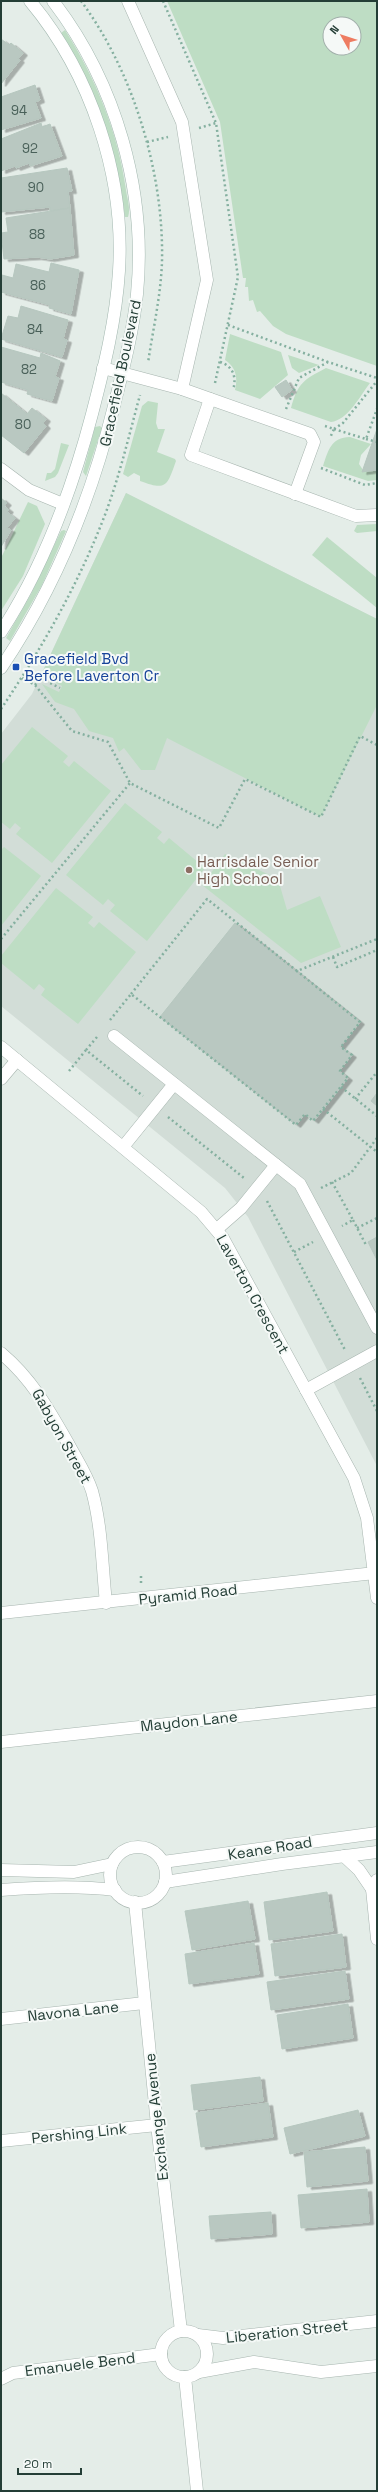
<svg xmlns="http://www.w3.org/2000/svg" width="378" height="2492" font-family="'Space Grotesk',sans-serif">
<style>
.built{fill:#d2ddd7}
.green{fill:#beddc4;fill-rule:evenodd}
.building{fill:#b9c8c1;stroke:#b6c7bf;filter:url(#shadow)}
.lines{fill:none;stroke-linecap:round;stroke-linejoin:round}
.lane-casing{stroke:#a7b5af;stroke-width:13}
.street-casing{stroke:#a7b5af;stroke-width:13}
.secondary-casing{stroke:#a3b8b0;stroke-width:13}
.path{stroke:#85b0a0;stroke-width:2.5;stroke-dasharray:2 3;stroke-linecap:butt}
.lane{stroke:#fff;stroke-width:12}
.street{stroke:#fff;stroke-width:12}
.secondary{stroke:#fff;stroke-width:12}
.transit-dot{fill:#1a4fb4;stroke:#f5f9f7;stroke-width:1.5}
.education-dot{fill:#8d6e63;stroke:#f5f9f7;stroke-width:1.5}
.labels{text-anchor:middle;dominant-baseline:central;stroke-width:4;stroke-linejoin:round;paint-order:stroke}
.number-label{font-size:13px;fill:#496059}
.street-label{font-size:15px;fill:#243e36;stroke:#f5f9f7}
.transit-label{font-size:15px;fill:#164399;stroke:#f5f9f7;text-anchor:start}
.education-label{font-size:15px;fill:#785e54;stroke:#f5f9f7;text-anchor:start}
</style>
<defs>
<filter id="shadow"><feDropShadow dx="4.5" dy="2.5" stdDeviation="0" flood-color="#0004"/></filter>
</defs>
<rect width="100%" height="100%" fill="#e4ede8"/>
<path class="built" d="M126,493L377,619V1466L248,1217L225,1188L1,1006V734L32,694Z"/>
<g class="green">
<path d="M167,1H377V366L286,334L273,326L260,311L257,312L253,300L249,301L248,287H245L246,278H243L220,122ZM330,24H354V48H330Z"/>
<path d="M65,30C96,79 118,132 126,190C127,198 131,209 128,217H125C116,150 96,91 61,33Z"/>
<path d="M230,334L281,352L288,375L260,399L235,390C238,378 236,367 225,360Z"/>
<path d="M288,355L319,365L299,373L292,368Z"/>
<path d="M326,368L370,383C360,396 348,420 331,422L291,408C298,383 303,380 326,368Z"/>
<path d="M148,401L158,403L156,423L158,429H165L157,452L175,459L176,461C167,486 167,491 140,481V476L134,473L128,477L123,474L142,406Z"/>
<path d="M100,426L102,428L86,476L83,472L95,427Z"/>
<path d="M350,437L371,444L361,455L359,464L363,470L377,471V480L368,481L323,466C328,451 331,437 350,437Z"/>
<path d="M61,443L69,445L58,473L55,477L45,481L47,473H51L55,469Z"/>
<path d="M126,493L377,619V705L321,817L167,738L155,770H141L124,748L119,752L113,738L89,731L74,709L55,702L42,684L59,692L62,686L41,675Z"/>
<path d="M28,502L37,506L45,524L23,576L1,611V558Z"/>
<path d="M377,524V531L357,533L354,531L357,525Z"/>
<path d="M64,530L66,531L42,585L10,641L6,638L31,594L61,531Z"/>
<path d="M327,537L377,578V608L312,555Z"/>
<path d="M32,727L68,756L63,762L69,767L74,761L111,791L52,863L16,834L21,828L15,823L10,829L1,822V765Z"/>
<path d="M125,803L162,832L157,838L164,844L169,838L205,868L147,941L110,911L115,905L108,899L103,905L66,875Z"/>
<path d="M4,847L41,876L1,926V850Z"/>
<path d="M225,854L278,879L287,910L320,896L341,947L301,963L202,885Z"/>
<path d="M56,888L93,917L88,923L94,928L99,922L136,952L78,1024L41,995L45,989L39,984L34,990L1,963V956Z"/>
</g>
<g class="building">
<path d="M1,39L9,45L11,43L23,53L18,59L20,60L1,84Z"/>
<path d="M35,85L40,100L35,102L41,118L1,130V97Z"/>
<path d="M41,123L42,127L50,124L62,156L30,166L29,163L16,168L15,166L1,171V139Z"/>
<path d="M67,168L72,191H68L70,208L50,211V207L1,212V178Z"/>
<path d="M70,208L74,255L50,259L37,257L4,259L1,233L8,232L6,218Z"/>
<path d="M51,263L79,270L71,314L49,308L50,305L1,292L2,275L13,278L16,264L49,272Z"/>
<path d="M21,306L68,320L63,339L67,340L62,357L1,339L8,316L18,318Z"/>
<path d="M1,347L40,358L41,353L60,361L55,377L59,378L52,401L27,394L28,390L1,382Z"/>
<path d="M286,380L292,390L282,397L275,387Z"/>
<path d="M1,393L27,414L32,408L46,419L43,423L46,426L24,453L1,435Z"/>
<path d="M377,429V470L362,472Z"/>
<path d="M1,498L7,503L4,506L9,510L7,512L15,518L7,528L11,530L1,547Z"/>
<path d="M235,923L360,1022L340,1047L352,1055L339,1071L348,1078L314,1121L305,1114L296,1125L160,1017Z"/>
<path d="M377,1093V1106L371,1101Z"/>
<path d="M377,1237V1260L368,1242Z"/>
<path d="M327,1892L333,1931L269,1940L264,1902Z"/>
<path d="M248,1901L255,1939L192,1950L185,1911Z"/>
<path d="M342,1934L346,1967L275,1976L271,1944Z"/>
<path d="M254,1943L259,1974L189,1984L185,1954Z"/>
<path d="M345,1971L349,1999L271,2010L267,1982Z"/>
<path d="M348,2004L353,2038L282,2049L277,2015Z"/>
<path d="M260,2077L263,2101L194,2110L191,2085Z"/>
<path d="M268,2103L273,2137L201,2147L196,2113Z"/>
<path d="M358,2110L365,2136L290,2154L284,2128Z"/>
<path d="M365,2147L368,2181L307,2187L304,2152Z"/>
<path d="M367,2189L369,2222L301,2228L298,2195Z"/>
<path d="M271,2212L272,2234L211,2239L209,2216Z"/>
</g>
<g class="lines">
<g class="lane-casing">
<g id="lane">
<path d="M128,1L182,122L207,280L182,389"/>
<path d="M103,368L182,389L310,434L314,442L295,494"/>
<path d="M210,399L191,455L356,516L377,515"/>
<path d="M114,1036L300,1184L377,1328"/>
<path d="M123,1147L174,1084"/>
<path d="M217,1229L241,1208L276,1165"/>
<path d="M306,1390L377,1351"/>
<path d="M1,1742L377,1701"/>
</g>
</g>
<g class="street-casing">
<g id="street">
<path d="M1,469L29,490L63,504"/>
<path d="M1,1047L201,1212L223,1238L354,1478L367,1518L377,1598"/>
<path d="M1,1079L17,1060"/>
<path d="M1,1353C32,1379 49,1410 69,1445C77,1460 87,1475 92,1491C102,1527 102,1566 106,1603"/>
<path d="M1,1613L375,1573"/>
<circle cx="138" cy="1875" r="28"/>
<path d="M344,1856L359,1870L372,1889L377,1880"/>
<path d="M163,1862L377,1833"/>
<path d="M1,1870L74,1872L112,1864"/>
<path d="M165,1882L282,1864L377,1852"/>
<path d="M372,1889L377,1939"/>
<path d="M1,1890C38,1887 77,1885 115,1890"/>
<path d="M135,1902L157,2125L181,2331"/>
<path d="M1,2019L144,2003"/>
<path d="M1,2141L157,2125"/>
<circle cx="184" cy="2354" r="23"/>
<path d="M198,2335L223,2338L377,2321"/>
<path d="M199,2372L254,2362L321,2372L377,2366"/>
<path d="M185,2377L197,2491"/>
<path d="M1,2379L13,2373L161,2354"/>
</g>
</g>
<g class="secondary-casing">
<g id="secondary">
<path d="M1,632C44,566 72,490 92,414C104,368 116,320 119,271C125,176 91,74 30,1"/>
<path d="M1,668C55,588 91,500 114,406C123,370 133,332 137,294C147,191 116,83 53,1"/>
</g>
</g>
<g class="path">
<path d="M81,1C133,71 164,173 162,261C161,295 153,329 148,363"/>
<path d="M163,1L216,123L238,277L215,383"/>
<path d="M199,128L216,123"/>
<path d="M147,142L168,137"/>
<path d="M228,325L328,362L377,378"/>
<path d="M220,362C233,366 237,377 233,390"/>
<path d="M286,409L299,378L328,362"/>
<path d="M325,426L334,429L330,438"/>
<path d="M334,429L366,439L377,409"/>
<path d="M334,429L343,423L377,381"/>
<path d="M366,439L377,442"/>
<path d="M321,468L365,485L377,483"/>
<path d="M22,678L35,685L72,731L108,742L130,783L219,828L245,779L321,817L360,736L377,745"/>
<path d="M35,685L40,678L60,688"/>
<path d="M1,709C40,651 75,590 101,525C118,483 128,439 140,395"/>
<path d="M1,939L130,783"/>
<path d="M333,957L337,967L377,950"/>
<path d="M131,994L207,899L297,971L377,939"/>
<path d="M110,1020L131,994L296,1125L305,1114L313,1121L348,1078L340,1071L352,1055L341,1047L360,1022L297,971"/>
<path d="M86,1050L97,1037"/>
<path d="M69,1071L86,1050L143,1096"/>
<path d="M341,1087L377,1116"/>
<path d="M355,1099L377,1072"/>
<path d="M323,1109L377,1152"/>
<path d="M168,1117L244,1178"/>
<path d="M332,1182L353,1220L342,1226"/>
<path d="M321,1188L351,1173L377,1138"/>
<path d="M267,1201L345,1350"/>
<path d="M353,1220L366,1245"/>
<path d="M357,1228L377,1218"/>
<path d="M294,1252L313,1242"/>
<path d="M360,1378L377,1411"/>
<path d="M141,1576V1583"/>
</g>
<use href="#lane" class="lane"/>
<use href="#street" class="street"/>
<use href="#secondary" class="secondary"/>
</g>
<rect class="transit-dot" x="12" y="663" width="8" height="8" rx="2"/>
<circle class="education-dot" cx="189" cy="870" r="4"/>
<g class="labels">
<g class="number-label">
<text x="19" y="110">94</text>
<text x="30" y="148">92</text>
<text x="36" y="187">90</text>
<text x="37" y="234">88</text>
<text x="38" y="285">86</text>
<text x="35" y="329">84</text>
<text x="29" y="369">82</text>
<text x="23" y="424">80</text>
</g>
<g class="street-label">
<text transform="translate(120 373) rotate(-78)">Gracefield Boulevard</text>
<text transform="translate(253 1294) rotate(61)">Laverton Crescent</text>
<text transform="translate(62 1436) rotate(61)">Gabyon Street</text>
<text transform="translate(188 1594) rotate(-6)">Pyramid Road</text>
<text transform="translate(189 1721) rotate(-6)">Maydon Lane</text>
<text transform="translate(270 1848) rotate(-9)">Keane Road</text>
<text transform="translate(73 2011) rotate(-6)">Navona Lane</text>
<text transform="translate(156 2117) rotate(-96)">Exchange Avenue</text>
<text transform="translate(79 2133) rotate(-6)">Pershing Link</text>
<text transform="translate(287 2331) rotate(-6)">Liberation Street</text>
<text transform="translate(80 2364) rotate(-7)">Emanuele Bend</text>
</g>
<g class="transit-label">
<text x="24" y="658">Gracefield Bvd<tspan x="24" dy="17">Before Laverton Cr</tspan></text>
</g>
<g class="education-label">
<text x="197" y="861">Harrisdale Senior<tspan x="197" dy="17">High School</tspan></text>
</g>
</g>
<rect width="378" height="2492" fill="none" stroke="#243e36" stroke-width="4"/>
<g transform="translate(342 36) rotate(309)"><circle r="19" fill="#f5f9f7" stroke="#a1aeaa"/>
<path d="M0-3L7 15L0 10L-7 15Z" fill="#ee7c61"/>
<text y="-6" font-size="11" font-weight="bold" text-anchor="middle" fill="#243e36">N</text>
</g>
<path d="M18 2468v6h63v-6" fill="none" stroke="#243e36" stroke-width="2"/>
<text x="24" y="2468" font-size="12" fill="#243e36" stroke="#f5f9f7" stroke-width="3" paint-order="stroke">20 m</text>
</svg>
